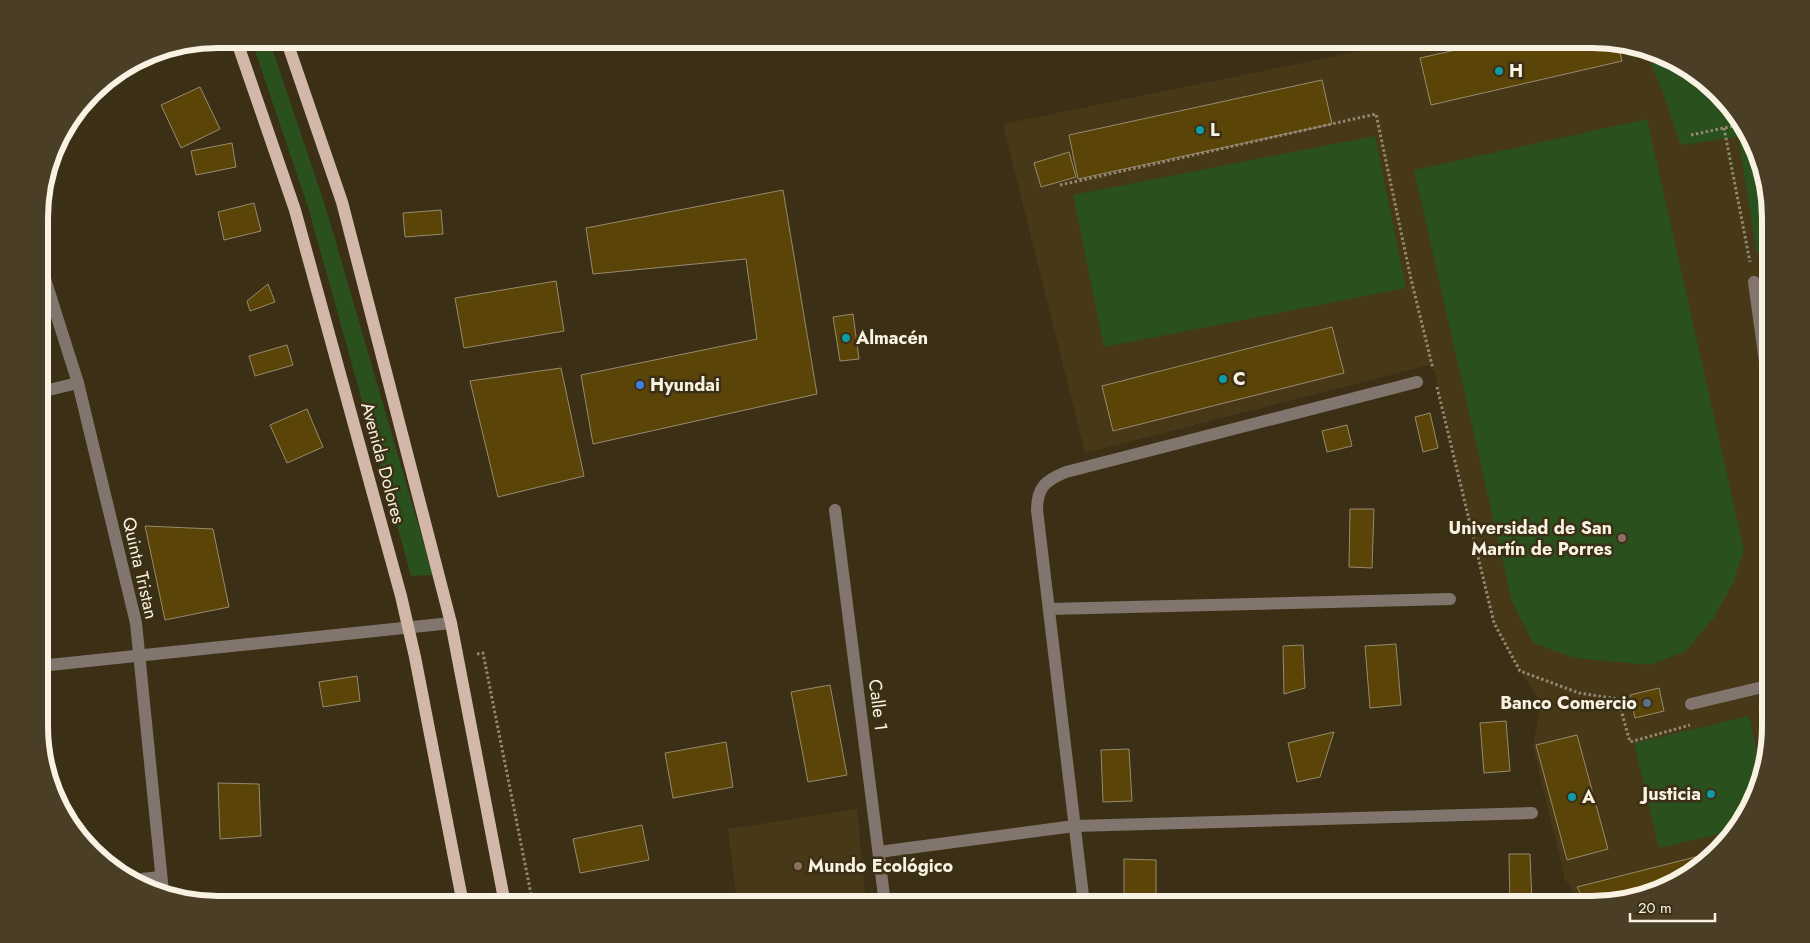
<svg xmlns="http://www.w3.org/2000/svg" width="1810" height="943" font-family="Jost,sans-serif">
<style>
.built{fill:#473917}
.green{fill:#29501d}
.building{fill:#5b4408;stroke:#978a6e}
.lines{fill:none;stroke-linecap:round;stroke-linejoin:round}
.path{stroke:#928873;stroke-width:3;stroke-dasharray:2.5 2.5;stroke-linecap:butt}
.minor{stroke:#82756e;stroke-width:12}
.major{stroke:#d3b8aa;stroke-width:12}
.culture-dot{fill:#0f9aa8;stroke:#3b3016;stroke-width:2}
.shop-dot{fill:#3f7fe0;stroke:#3b3016;stroke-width:2}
.education-dot{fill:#8d6e63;stroke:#3b3016;stroke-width:2}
.service-dot{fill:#5c6f8a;stroke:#3b3016;stroke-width:2}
.labels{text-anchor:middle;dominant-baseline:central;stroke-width:5;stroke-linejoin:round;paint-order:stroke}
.poi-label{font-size:18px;font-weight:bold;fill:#f9f1e2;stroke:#3b3016;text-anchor:start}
.street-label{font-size:18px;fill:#f9f1e2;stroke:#3b3016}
.rim{fill:none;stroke:#f9f1e2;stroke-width:6}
</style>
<rect width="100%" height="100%" fill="#3b3016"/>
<g class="built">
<path d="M1420,39H1593L1672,57L1741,118L1770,194L1771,726L1753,805L1692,874L1604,904H1580L1565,879L1533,746L1541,702L1520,671L1494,623L1433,364L1085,453L1003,124Z"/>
<path d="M857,809L866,904H737L728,829Z"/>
</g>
<g class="green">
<path d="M251,39H269L325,205L433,575L411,576L308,207Z"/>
<path d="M1673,58L1741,118L1770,194V268L1756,250L1738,137L1681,145L1663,93L1651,64Z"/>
<path d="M1647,119L1744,550L1733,583L1713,619L1686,651L1650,665L1575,658L1533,643L1512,602L1414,170Z"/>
<path d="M1375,136L1406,288L1104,347L1073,195Z"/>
<path d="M1749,716L1761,768L1753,805L1729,832L1659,848L1634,743Z"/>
</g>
<g class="building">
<path d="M1505,39H1593L1618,45L1622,61L1431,105L1420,58Z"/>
<path d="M180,46L137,60L149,52Z"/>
<path d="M1322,80L1332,124L1078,179L1069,135Z"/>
<path d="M200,87L220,129L181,148L161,105Z"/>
<path d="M232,143L236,167L196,175L191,151Z"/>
<path d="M1069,152L1076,177L1041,187L1034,163Z"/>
<path d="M783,190L817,394L593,444L581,375L757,339L746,259L593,274L586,228Z"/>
<path d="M254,203L261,231L224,240L218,212Z"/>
<path d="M441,210L443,234L405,237L403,213Z"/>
<path d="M556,281L564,331L464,348L455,298Z"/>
<path d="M268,284L275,302L250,311L247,301Z"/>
<path d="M853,314L859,359L840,361L833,317Z"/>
<path d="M1332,327L1344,373L1113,431L1102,386Z"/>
<path d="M287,345L293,365L255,376L249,356Z"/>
<path d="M561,368L584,476L498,497L470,381Z"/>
<path d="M307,409L323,447L287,463L270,425Z"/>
<path d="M1430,413L1438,448L1423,452L1415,417Z"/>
<path d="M1347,425L1352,446L1327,452L1322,431Z"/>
<path d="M1350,509H1374L1372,568L1349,567Z"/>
<path d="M145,526L213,529L229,607L165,620Z"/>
<path d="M1396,644L1401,705L1370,708L1365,646Z"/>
<path d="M1303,645L1305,688L1284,694L1283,646Z"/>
<path d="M357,676L360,701L323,707L319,682Z"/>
<path d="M830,685L847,775L808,782L791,692Z"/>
<path d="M1659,688L1664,711L1635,718L1630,695Z"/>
<path d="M1506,721L1510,771L1484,773L1480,723Z"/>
<path d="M1334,732L1320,777L1297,782L1288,743Z"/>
<path d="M1577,735L1608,849L1567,860L1536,745Z"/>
<path d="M726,742L733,787L673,798L665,753Z"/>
<path d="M1129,749L1132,801L1103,802L1101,750Z"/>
<path d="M218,783L259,784L261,836L220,839Z"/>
<path d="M642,825L649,860L580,873L573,839Z"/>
<path d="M1711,853L1692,874L1604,904H1586L1577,887Z"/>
<path d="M1509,854H1530L1532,904H1510Z"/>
<path d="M1124,859L1156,860V904H1124Z"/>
</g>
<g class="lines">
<g class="path">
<path d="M1724,128L1750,262"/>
<path d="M1691,135L1743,124"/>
<path d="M1060,185L1376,114L1411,279L1433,369"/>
<path d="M1437,387L1494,623L1520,671L1579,693L1618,699L1630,742L1690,725"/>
<path d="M477,654L483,653L533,904"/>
<path d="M1760,708L1767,743"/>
</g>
<g class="minor">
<path d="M39,260L78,383L136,623L163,892"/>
<path d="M1754,282L1770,398"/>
<path d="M40,392L78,383"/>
<path d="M835,510L885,904"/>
<path d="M1049,609L1450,599"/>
<path d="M40,666L451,623"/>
<path d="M1691,704L1771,685"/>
<path d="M879,852L1074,826L1532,813"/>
<path d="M131,880L161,877"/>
<path d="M1084,904L1037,510C1037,487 1046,480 1066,472L1417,382"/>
</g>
<g class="major">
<path d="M236,39L295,210L401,596L415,657L463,904"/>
<path d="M286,39L342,202L451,623L505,904"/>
</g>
</g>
<g class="culture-dot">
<circle cx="1499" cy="71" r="5"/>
<circle cx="1200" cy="130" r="5"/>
<circle cx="846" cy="338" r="5"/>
<circle cx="1223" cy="379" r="5"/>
<circle cx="1711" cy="794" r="5"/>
<circle cx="1572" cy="797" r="5"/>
</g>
<circle class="shop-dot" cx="640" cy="385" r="5"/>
<g class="education-dot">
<circle cx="1622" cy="538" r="5"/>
<circle cx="798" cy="866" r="5"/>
</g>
<circle class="service-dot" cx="1647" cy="703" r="5"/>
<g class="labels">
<g class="poi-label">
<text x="1509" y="71">H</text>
<text x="1210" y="130">L</text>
<text x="856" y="338">Almacén</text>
<text x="1233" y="379">C</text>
<text x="650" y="385">Hyundai</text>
<text x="1612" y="528" text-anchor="end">Universidad de San<tspan x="1612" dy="21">Martín de Porres</tspan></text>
<text x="1637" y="703" text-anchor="end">Banco Comercio</text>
<text x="1701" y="794" text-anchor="end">Justicia</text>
<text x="1582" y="797">A</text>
<text x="808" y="866">Mundo Ecológico</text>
</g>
<g class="street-label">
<text transform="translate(383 463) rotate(75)">Avenida Dolores</text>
<text transform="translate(140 568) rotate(77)">Quinta Tristan</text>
<text transform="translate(878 705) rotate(83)">Calle 1</text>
</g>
</g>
<path d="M0 0H1810V943H0ZM218 48H1592A170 170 0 0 1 1762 218V726A170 170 0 0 1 1592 896H218A170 170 0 0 1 48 726V218A170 170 0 0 1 218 48Z" fill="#4a3f26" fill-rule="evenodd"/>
<path class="rim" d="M218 48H1592A170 170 0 0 1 1762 218V726A170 170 0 0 1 1592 896H218A170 170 0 0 1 48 726V218A170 170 0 0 1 218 48Z"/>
<path d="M1630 913v8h85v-8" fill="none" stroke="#f9f1e2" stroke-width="2.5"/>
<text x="1638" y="913" font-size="15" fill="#f9f1e2" stroke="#3b3016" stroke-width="4" paint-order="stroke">20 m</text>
</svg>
